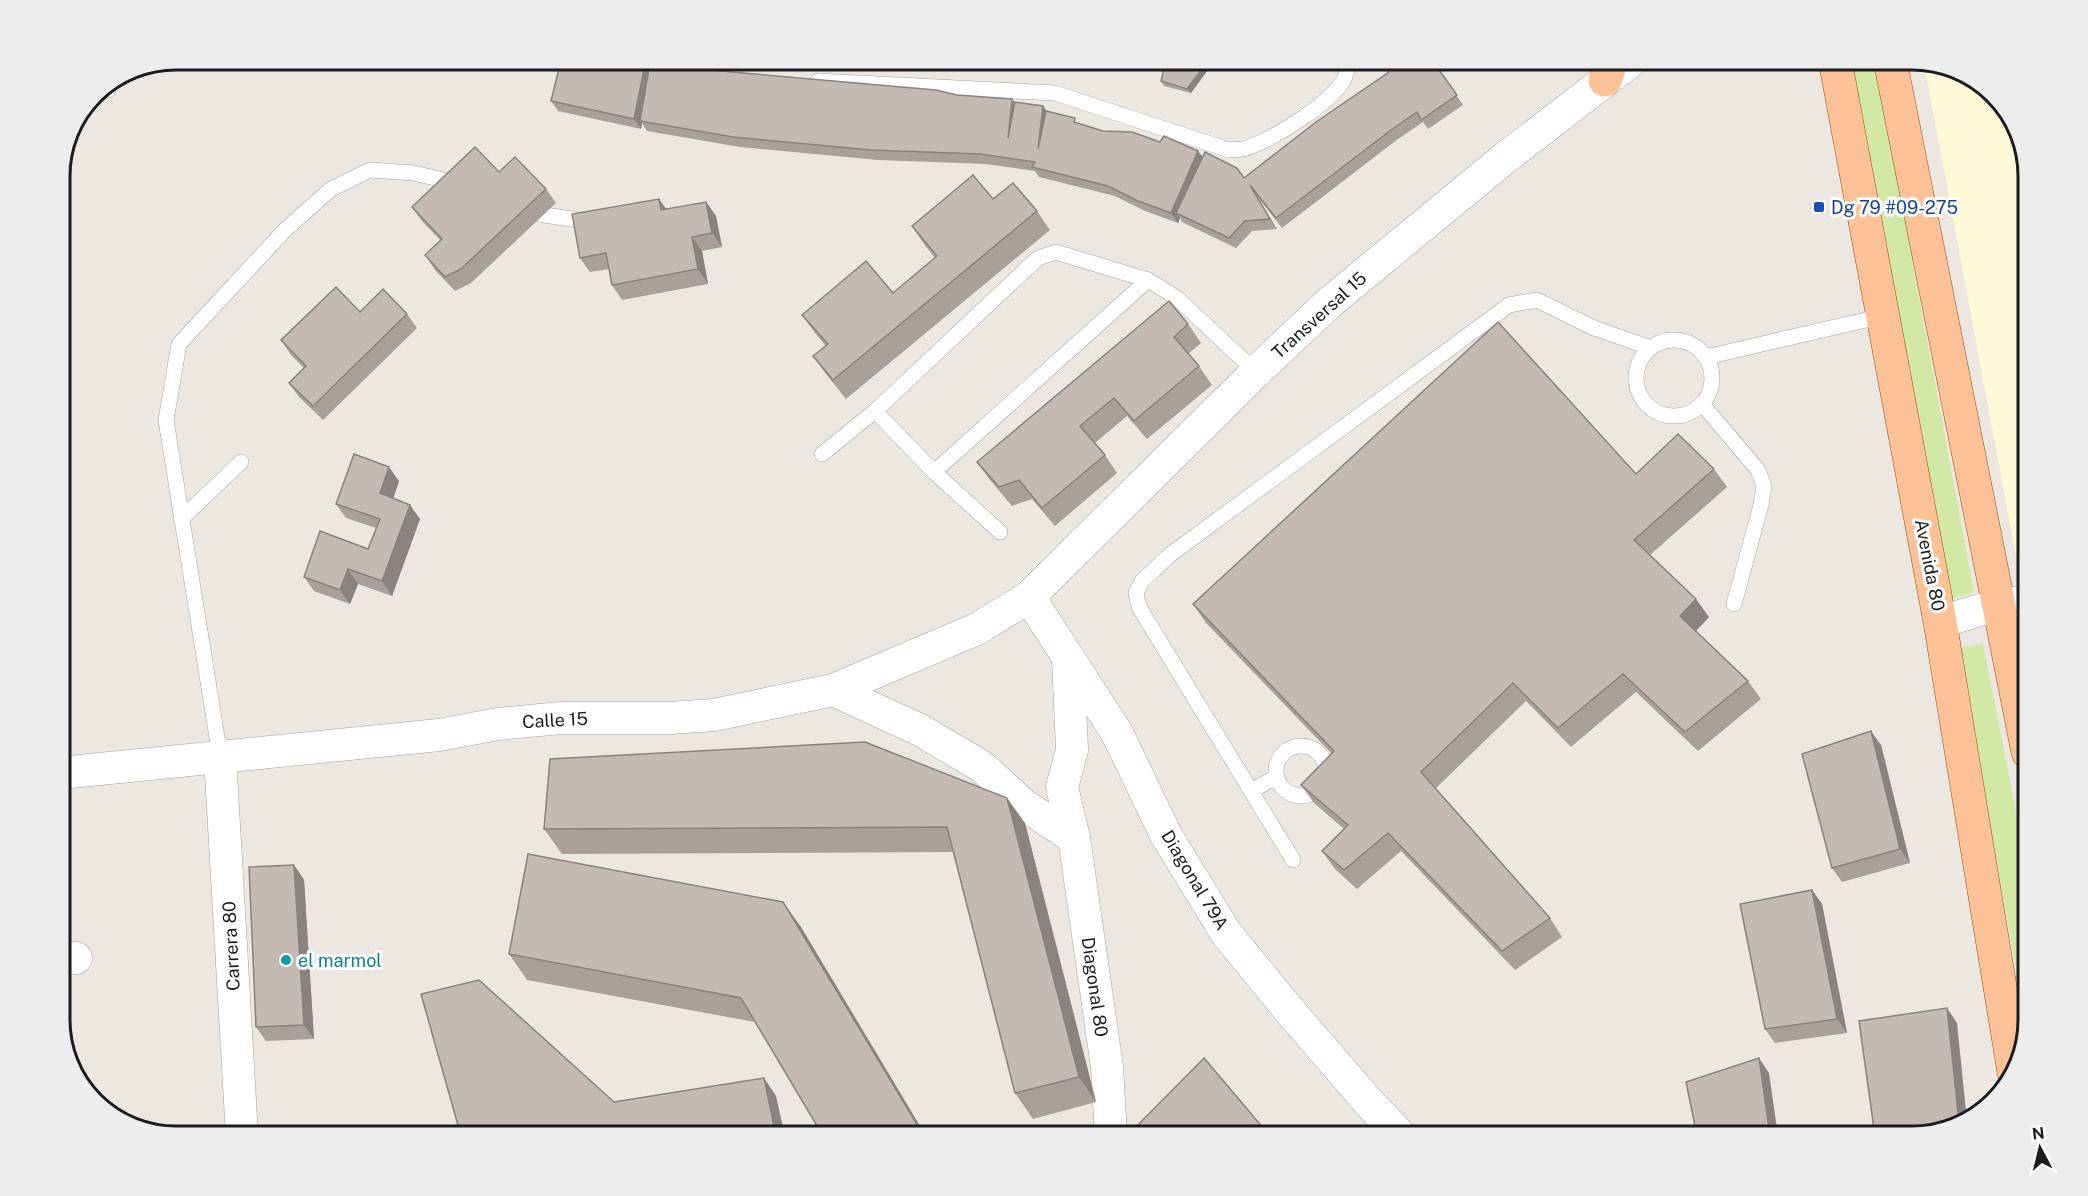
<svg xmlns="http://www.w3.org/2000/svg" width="2088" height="1196" font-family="'Public Sans',sans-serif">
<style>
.education{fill:#fff9d8}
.grass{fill:#d1e9a5}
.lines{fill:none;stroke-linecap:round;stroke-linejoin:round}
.service-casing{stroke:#a3a3a3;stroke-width:16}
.minor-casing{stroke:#a3a3a3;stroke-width:33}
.primary-casing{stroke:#934c00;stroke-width:34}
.service{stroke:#fff;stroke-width:15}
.minor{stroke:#fff;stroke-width:32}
.primary{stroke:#fcc197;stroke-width:33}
.wall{fill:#a99f9b}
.shaded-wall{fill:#8a827e}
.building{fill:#c5b9b4;stroke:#8a827e;stroke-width:1.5}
.transit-dot{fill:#1a4fb4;stroke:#fff;stroke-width:2}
.culture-dot{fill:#0f9aa8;stroke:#fff;stroke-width:2}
.labels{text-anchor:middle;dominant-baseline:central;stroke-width:6;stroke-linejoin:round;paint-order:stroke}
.transit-label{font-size:18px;fill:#164399;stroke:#fff;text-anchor:start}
.street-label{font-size:18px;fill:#1c1c1c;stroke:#fff}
.culture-label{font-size:18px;fill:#0d838f;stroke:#fff;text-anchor:start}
.rim{fill:none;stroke:#1c1c1c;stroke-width:3}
</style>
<rect width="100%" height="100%" fill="#ede7e1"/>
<path class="education" d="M1924,63L1970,75L2012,118L2028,169V568L2018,567Z"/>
<g class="grass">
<path d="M1850,60H1875L1974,592L1950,599Z"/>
<path d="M1983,644L2028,872L2026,1026L1959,648Z"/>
</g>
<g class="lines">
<g class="service-casing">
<g id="service">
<path d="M818,81L1055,93L1229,150C1233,149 1239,150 1243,149C1268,143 1340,99 1346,74C1347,70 1346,64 1346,60"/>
<path d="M106,86L108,90"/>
<path d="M524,208L544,215L592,222"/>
<circle cx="1674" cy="378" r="38"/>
<path d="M1706,357L1883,316"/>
<path d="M1702,404L1758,470L1764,486L1761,505L1734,604"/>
<path d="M822,454L875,411"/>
<path d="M934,472L1148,280"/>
<path d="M181,519L241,462"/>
<path d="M1000,532L934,472L875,411L1038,258L1056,252L1148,280L1177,298L1256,372"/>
<circle cx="1301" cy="771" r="25"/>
<path d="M220,756L166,420L179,344L285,230L331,189L370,170L414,173L460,184"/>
<path d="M1251,791L1276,777"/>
<path d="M1293,860L1139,607L1136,593L1142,581L1171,554L1509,305L1537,300L1594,328L1651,348"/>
</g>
</g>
<g class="minor-casing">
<g id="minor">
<path d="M1029,597L1117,733L1166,835L1226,933L1289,1010L1371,1105L1401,1136"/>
<path d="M1940,622L1997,605L2028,601"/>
<path d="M1068,659L1072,750L1062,787L1074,838L1107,1067L1111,1136"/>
<path d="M833,690L920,730L981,766L1024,805L1074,838"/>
<path d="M220,756L242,1136"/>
<path d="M60,773L439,735L498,724L561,718H670L714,715L833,690L977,629L1029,597L1256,372L1329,303L1505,158L1632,60"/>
<path d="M60,958H76"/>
</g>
</g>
<g class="primary-casing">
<g id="primary">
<path d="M1835,60L1940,622L2014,1072"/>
<path d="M1890,60L2028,752"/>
<path d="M1605,80L1612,60"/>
</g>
</g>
<use href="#service" class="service"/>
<use href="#minor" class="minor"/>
<use href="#primary" class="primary"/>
</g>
<g class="wall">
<path d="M480,60H533L486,68Z"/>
<path d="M1432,60L1463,105L1428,129L1423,122L1398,139L1282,228L1256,195L1277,229L1252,231L1236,248L1182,222L1180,218L1178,223L1145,211L1115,196L1039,177L1035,171L986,164L878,160L740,147L647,131L642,123L641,129L558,111L551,101L649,65L957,95L1012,99L1015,102L1043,106L1046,111L1078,123L1103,131L1198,151L1202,157L1244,178Z"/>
<path d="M1207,71L1191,93L1164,86L1161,81Z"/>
<path d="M499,172L546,189L556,203L471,283L455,291L435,270L425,255L440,240L422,221L412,207Z"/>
<path d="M659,199L666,209L706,202L716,216L722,247L702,251L708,284L622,300L612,285L609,269L590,272L580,258Z"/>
<path d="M993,199L1037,211L1050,230L846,399L826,374L813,356L826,346L815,333L802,315L893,293L935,258L924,244L912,226Z"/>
<path d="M360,312L407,314L417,328L323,420L299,397L289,383L304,368L291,355L281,340Z"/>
<path d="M1188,324L1201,343L1188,354L1199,366L1212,385L1147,439L1127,416L1095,443L1105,455L1117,473L1055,526L1032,499L1012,506L990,480L977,462Z"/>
<path d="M1714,469L1727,487L1650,555L1709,617L1696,631L1748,681L1761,699L1698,751L1636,692L1571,747L1526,701L1435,789L1550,918L1562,937L1515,970L1401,851L1357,889L1335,869L1322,851L1344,829L1314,803L1301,785L1332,754L1206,623L1193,604L1636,474Z"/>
<path d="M399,481L393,498L420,519L392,596L358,584L350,604L314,591L304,577L368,549L376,528L346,518L336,504Z"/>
<path d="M1881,745L1910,863L1842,882L1832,868Z"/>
<path d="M1025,823L1096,1102L1033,1119L1015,1093L953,852L562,854L544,829Z"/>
<path d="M294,865L304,880L314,1039L266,1041L256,1027Z"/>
<path d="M1812,890L1822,904L1847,1033L1775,1043L1765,1029Z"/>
<path d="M801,927L755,1022L527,980L509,954Z"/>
</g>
<g class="shaded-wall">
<path d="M646,60L652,70L640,121L642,123L641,129L634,119Z"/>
<path d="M1204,66L1207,71L1191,93L1187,89Z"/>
<path d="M1012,99L1019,108L1008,138Z"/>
<path d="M1043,106L1050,116L1038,149Z"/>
<path d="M1198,151L1205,160L1176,213L1180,218L1178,223L1171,213Z"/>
<path d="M1250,185L1256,195L1277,229L1270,219Z"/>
<path d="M659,199L669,213L661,210Z"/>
<path d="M706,202L716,216L722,247L712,233Z"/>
<path d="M692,237L702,251L708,284L698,269Z"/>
<path d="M389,467L399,481L390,508L380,493Z"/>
<path d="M410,505L420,519L392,596L382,581Z"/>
<path d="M348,569L358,584L350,604L340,590Z"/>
<path d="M1696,599L1709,617L1693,634L1680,616Z"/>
<path d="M1871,731L1881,745L1910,863L1900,849Z"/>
<path d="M1007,798L1025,823L1096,1102L1079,1077Z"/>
<path d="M294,865L304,880L314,1039L304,1025Z"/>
<path d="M1812,890L1822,904L1847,1033L1837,1019Z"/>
<path d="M783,902L801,927L926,1136H924Z"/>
<path d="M1947,1008L1957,1023L1967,1121L1959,1123Z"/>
<path d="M1759,1058L1769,1073L1778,1136H1770Z"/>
<path d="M764,1078L776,1096L785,1136H776Z"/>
</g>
<g class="building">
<path d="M561,60H646L634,119L551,101Z"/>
<path d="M1166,60H1183L1204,66L1187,89L1161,81Z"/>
<path d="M1393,60H1432L1457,95L1421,120L1417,112L1391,130L1276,218L1250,185L1270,219L1245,221L1229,238L1176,213L1205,152L1237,168L1244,178L1316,122L1389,72L1382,63Z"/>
<path d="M650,62L709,70L936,90L957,95L1012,99L1008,138L1015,102L1043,106L1038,149L1046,111L1075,118L1074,122L1103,131L1132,132L1160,142L1164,136L1198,151L1171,213L1138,201L1108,186L1032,167L1035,162L980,154L871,150L733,137L640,121Z"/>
<path d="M475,147L499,172L515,157L546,189L461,269L445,277L425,255L442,239L412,207Z"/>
<path d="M973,175L993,199L1013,183L1037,211L833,380L813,356L828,344L802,315L866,261L893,293L937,256L912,226Z"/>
<path d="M659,199L661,210L706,202L712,233L692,237L698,269L612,285L606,253L580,258L572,214Z"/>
<path d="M336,287L360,312L383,289L407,314L313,406L289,383L306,366L281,340Z"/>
<path d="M1169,301L1188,324L1174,337L1199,366L1134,421L1114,398L1080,426L1105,455L1042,508L1019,480L999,487L977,462Z"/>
<path d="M1498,322L1636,474L1678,434L1714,469L1634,540L1696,599L1680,616L1748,681L1685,732L1623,674L1558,728L1513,683L1421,772L1550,918L1502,951L1388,833L1344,870L1322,851L1348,825L1301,785L1334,751L1193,604Z"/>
<path d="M354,454L389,467L380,493L410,505L382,581L348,569L340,590L304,577L320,531L368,549L380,519L336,504Z"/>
<path d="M1871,731L1900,849L1832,868L1802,754Z"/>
<path d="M865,742L1007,798L1079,1077L1015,1093L947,827L544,829L550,759Z"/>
<path d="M528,854L783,902L924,1136H823L741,998L509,954Z"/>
<path d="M294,865L304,1025L256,1027L249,867Z"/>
<path d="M1812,890L1837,1019L1765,1029L1740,904Z"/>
<path d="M479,980L614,1102L764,1078L776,1136H461L421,994Z"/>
<path d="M1947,1008L1959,1123L1912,1136H1875L1859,1021Z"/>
<path d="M1204,1058L1270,1136H1127Z"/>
<path d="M1759,1058L1770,1136H1697L1686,1082Z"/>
<path d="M1021,1133L1022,1136H1013Z"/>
</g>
<rect class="transit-dot" x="1813" y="201" width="12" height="12" rx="3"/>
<circle class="culture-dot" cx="286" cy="960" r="6"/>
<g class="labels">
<g class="transit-label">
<text x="1831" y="207">Dg 79 #09-275</text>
</g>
<g class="street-label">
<text transform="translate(1319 315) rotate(-42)">Transversal 15</text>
<text transform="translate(1930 565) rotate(79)">Avenida 80</text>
<text transform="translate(555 720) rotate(-3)">Calle 15</text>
<text transform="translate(1195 880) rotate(59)">Diagonal 79A</text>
<text transform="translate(231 946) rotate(-93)">Carrera 80</text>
<text transform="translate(1095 987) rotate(82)">Diagonal 80</text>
</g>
<g class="culture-label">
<text x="298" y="960">el marmol</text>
</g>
</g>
<path d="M0 0H2088V1196H0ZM176 70H1912A106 106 0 0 1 2018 176V1020A106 106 0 0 1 1912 1126H176A106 106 0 0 1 70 1020V176A106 106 0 0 1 176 70Z" fill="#ededed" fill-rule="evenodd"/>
<path class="rim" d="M176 70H1912A106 106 0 0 1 2018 176V1020A106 106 0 0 1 1912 1126H176A106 106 0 0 1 70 1020V176A106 106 0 0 1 176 70Z"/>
<g transform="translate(2040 1148) rotate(353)" stroke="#ffffff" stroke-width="4.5" paint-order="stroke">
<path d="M0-4.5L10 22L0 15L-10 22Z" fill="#1c1c1c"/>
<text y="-9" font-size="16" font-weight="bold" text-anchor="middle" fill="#1c1c1c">N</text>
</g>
</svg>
